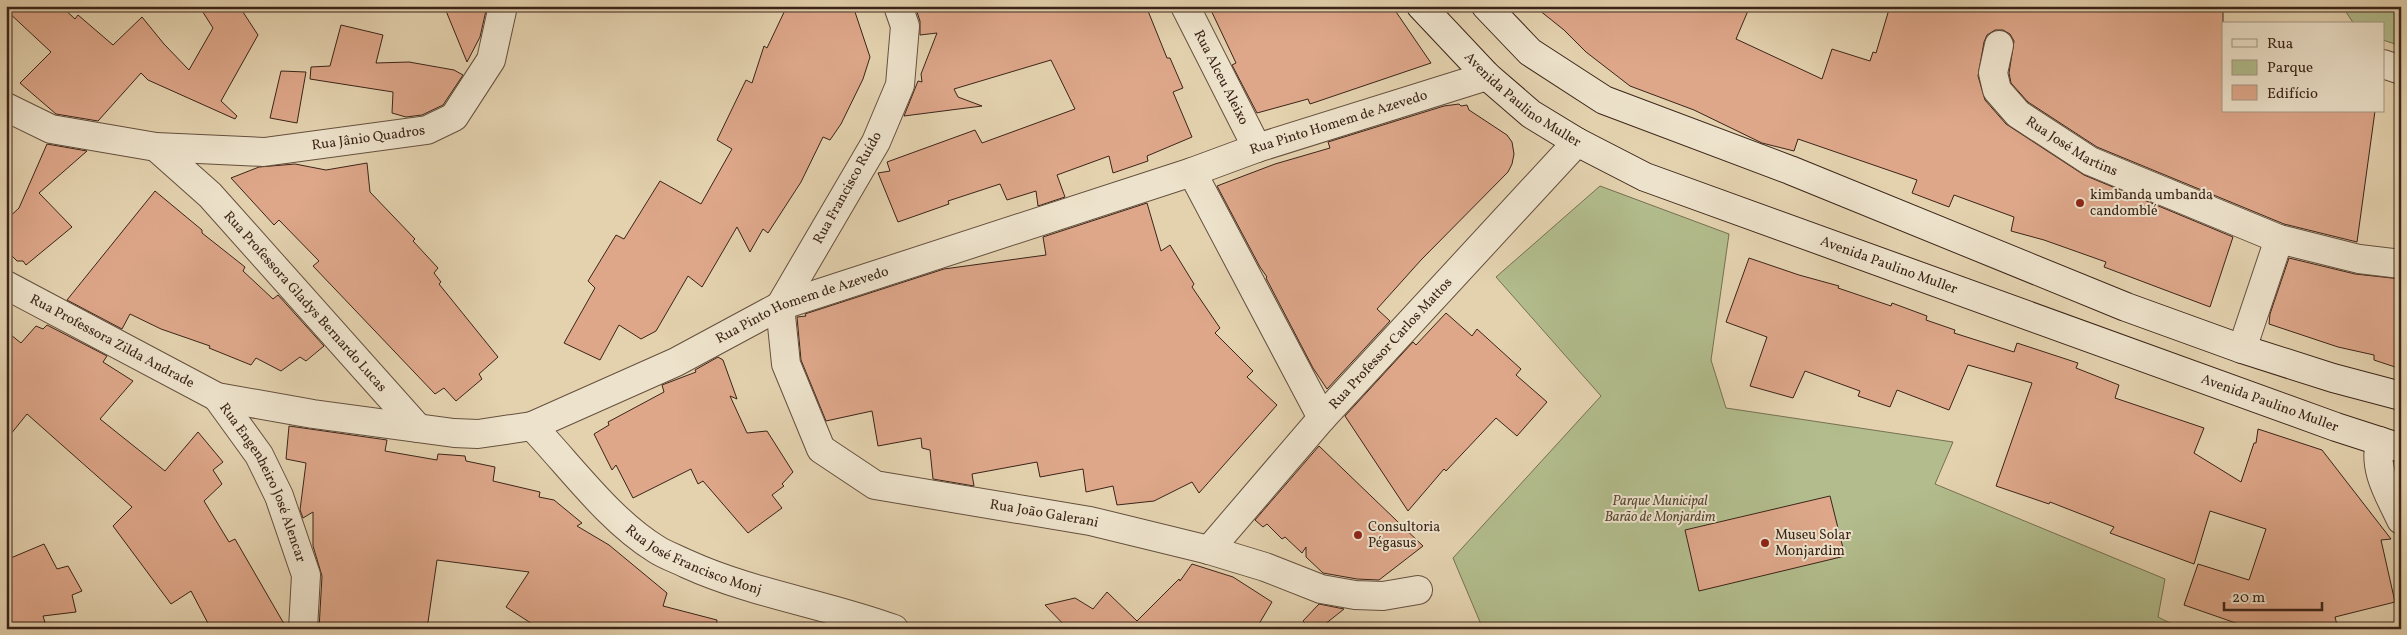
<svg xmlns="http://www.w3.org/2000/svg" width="2407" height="635" font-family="Vollkorn,serif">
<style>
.green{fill:#b2bc8c;stroke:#767052}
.building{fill:#dea78a;stroke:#3b2418}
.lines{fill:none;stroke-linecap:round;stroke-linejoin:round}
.street-casing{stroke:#65503e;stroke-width:30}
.secondary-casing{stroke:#3b2418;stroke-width:30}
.street{stroke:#ede2cb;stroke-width:28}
.secondary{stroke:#ede2cb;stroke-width:28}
.poi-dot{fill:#8f2418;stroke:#ede2cb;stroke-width:2}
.labels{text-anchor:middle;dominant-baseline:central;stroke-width:4;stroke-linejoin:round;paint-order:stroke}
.street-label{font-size:14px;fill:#3b2418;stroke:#ede2cb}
.poi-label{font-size:14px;fill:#3b2418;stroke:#ede2cb;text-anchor:start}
.park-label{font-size:14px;font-style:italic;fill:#594a35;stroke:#ede2cb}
</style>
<rect width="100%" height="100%" fill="#e4d2af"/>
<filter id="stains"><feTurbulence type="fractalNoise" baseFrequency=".004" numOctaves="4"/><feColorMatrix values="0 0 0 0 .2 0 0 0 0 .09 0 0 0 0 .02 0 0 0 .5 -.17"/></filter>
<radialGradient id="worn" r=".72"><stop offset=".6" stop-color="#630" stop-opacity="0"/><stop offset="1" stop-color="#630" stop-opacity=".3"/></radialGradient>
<g class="green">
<path d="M2342,6H2401V46L2383,40V24H2354Z"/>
<path d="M1600,186L1729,234L1711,360L1726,408L1953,442L1935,484L2165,579L2158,617L2182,629H1483L1453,558L1601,396L1496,277Z"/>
</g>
<g class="building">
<path d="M6,6H61L75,19L78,15L113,45L142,17L164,44L189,70L213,28L199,6H239L258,35L221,101L237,116L235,119L148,80L141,73L98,121L56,114L20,83L51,52L6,10Z"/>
<path d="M444,6H487L480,37L467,62Z"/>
<path d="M787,6H853L870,57L863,79L841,124L830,140L823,137L801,182L768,233L763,229L750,252L737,227L702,287L688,276L656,331L641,339L619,325L600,360L564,343L595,288L588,281L616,235L624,239L660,181L701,204L732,149L717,140L746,80L752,83L764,46L767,48Z"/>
<path d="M915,6H1146L1167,58H1170L1183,88L1173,92L1192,137L1147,156L1148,161L1113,173L1109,156L1057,175L1065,197L1038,206L1036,191L1007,200L1000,184L948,201L949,204L898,222L878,173L890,171L887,162L975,130L982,143L1075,109L1051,60L954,89L958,97L982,106L904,116L918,81L922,82L921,74L937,33L920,35V21Z"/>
<path d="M1209,6H1392L1431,63L1310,104L1308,99L1257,113L1232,65L1236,63Z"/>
<path d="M1534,6H1750L1736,39L1822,79L1832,49L1870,61L1873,52L1876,53L1890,6H2223V111H2375L2357,242L2284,224L2097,147L2028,102L2011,83L2009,73L2014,41L2010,34L2003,30H1995L1987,35L1984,42L1978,76L1985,100L2006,124L2084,175L2233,237L2210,307L2104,267L2106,262L2044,240L2011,231L2014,217L1954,195L1949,207L1912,193L1917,180L1798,139L1794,151L1762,143L1694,110L1630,86L1586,52L1564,30Z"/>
<path d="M341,25L383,35L376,63L409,62L454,70L463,75L443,105L422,115L406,117L392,113L393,92L310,79L311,67L330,66Z"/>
<path d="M281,71L306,72L297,123L270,118Z"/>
<path d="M1459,104L1461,106L1467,105L1469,110L1507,135L1512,142L1514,154L1512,164L1508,172L1421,260L1377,309L1390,321L1327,389L1313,368L1266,278L1267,277L1260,267L1217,186L1275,164L1330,148L1328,142L1444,106Z"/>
<path d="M47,144L87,151L39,193L72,227L26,265L23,261H17L6,250V220L19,208Z"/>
<path d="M367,163L370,192L415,239L413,241L438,268L434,273L441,282L439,284L498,357L479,374L482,379L456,401L444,388L435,394L313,266L319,261L279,220L274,225L231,178L259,167L295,164L326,170Z"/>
<path d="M155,191L202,230V233L245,267L243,271L273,299L278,295L324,346L306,361L300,357L281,371L256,358L251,365L209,348L210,346L161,329L130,314L122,329L67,300Z"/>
<path d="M1147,203L1161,251L1170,245L1194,284L1192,287L1220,328L1215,333L1253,371L1247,377L1277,405L1199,493L1192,482L1154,501L1117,505L1113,486L1086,492L1083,469L1040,477L1037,462L972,474L974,486L933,479L930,450L922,448L921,438L878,446L872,411L826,421L801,360L797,317L806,316L805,314L944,269L1046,255L1043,237Z"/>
<path d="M1749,258L1799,275L1839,286L1838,288L1891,306L1892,303L1927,316L1926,320L1955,330L1954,333L2014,352L2017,343L2078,363L2076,368L2119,385L2115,398L2204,428L2194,453L2241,482L2254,443H2256L2258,429L2322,450L2391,539L2381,540L2395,602L2335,617L2338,629H2253L2184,605L2198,564L2249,580L2266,529L2210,511L2194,564L2110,533L2114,527L2050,502L2049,504L1996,486L2032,383L1968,365L1949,410L1897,390L1890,407L1858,396L1860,391L1805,371L1793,398L1750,386L1767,337L1726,322Z"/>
<path d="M2289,258L2355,274L2401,279V369L2374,360V355L2338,347L2269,324L2270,314Z"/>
<path d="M1446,313L1472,336L1477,329L1521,369L1516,375L1547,402L1517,436L1496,418L1446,471L1444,469L1408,511L1345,416L1413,342L1416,345Z"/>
<path d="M47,325L107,356L103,362L133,381L100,419L165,471L198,432L223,462L213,470L222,484L204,501L229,542L235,539L287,629H211L191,591L171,604L113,526L132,507L27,414L6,440V331L21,343L36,326L43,329Z"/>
<path d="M718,357L723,360L737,399L730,396L747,433L767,431L793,472L782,484L784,486L772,495L782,508L748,533L703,481L698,484L691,469L633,498L616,465L612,470L594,434L609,425L608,422L664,392L662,385L696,372L695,370Z"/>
<path d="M289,426L387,440L385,451L437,460L438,454L465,456L466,461L495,467L493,481L540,492L539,497L554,500L582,523L577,526L609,545L667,593L663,606L717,620L716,629H540L506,607L529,572L437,560L427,629H319L322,576L313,546V512L303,518L300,510L306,463L286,459Z"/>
<path d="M1319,446L1423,546L1379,580L1357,579L1323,573L1306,557V547L1302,553L1285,537L1282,539L1267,524L1263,527L1255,520Z"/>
<path d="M1830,496L1845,556L1699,591L1685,530Z"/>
<path d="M44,544L57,569L68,566L82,591L72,595L76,612L43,616L47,629H6V560Z"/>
<path d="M1192,564L1233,577L1272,602L1256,629H1068L1045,605L1075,598L1093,609L1107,592L1137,621L1179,579L1180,581Z"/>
<path d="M1319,604L1344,609L1319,629H1310L1303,621Z"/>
</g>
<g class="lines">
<g class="street-casing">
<g id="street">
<path id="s1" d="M898,6L905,26L900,85L876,142L780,306L786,364L821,449L875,485L1090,521L1209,550L1265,567L1321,589L1355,595L1383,596L1418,590"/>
<path id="s2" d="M1185,6L1257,148"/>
<path id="s3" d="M1999,45L1993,73L1997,90L2018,114L2090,161L2279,239L2359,259L2401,264"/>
<path d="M2383,64L2401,70"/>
<path id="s4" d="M6,107L51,129L156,147L264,152L427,130L454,117L491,60L503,6"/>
<path id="s5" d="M156,147L210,195L418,428"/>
<path d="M1192,172L1322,418"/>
<path id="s6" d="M6,285L217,397L313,414L454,433L478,434L532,426L676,362L780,306L1192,172L1257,148L1487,76"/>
<path d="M2242,349L2279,239"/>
<path id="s7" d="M217,397L259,455L279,496L306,575L303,629"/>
<path id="s8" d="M532,426C570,466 609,520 656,549C665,555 677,559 687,564C753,594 826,604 894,629"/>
<path d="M2380,441C2373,470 2389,494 2401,520"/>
<path id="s9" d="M1209,550L1322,418L1577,142"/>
</g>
</g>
<g class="secondary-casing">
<g id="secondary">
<path id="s10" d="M1421,6L1487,76L1531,114L1577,142L1645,177L2336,427L2401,448"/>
<path d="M1486,6L1530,52L1604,100L1790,170L2126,307L2242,349L2333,378L2401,396"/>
</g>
</g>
<use href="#street" class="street"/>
<use href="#secondary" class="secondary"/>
</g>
<g class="poi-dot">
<circle cx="2080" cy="203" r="5"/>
<circle cx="1358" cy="535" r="5"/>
<circle cx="1765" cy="543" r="5"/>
</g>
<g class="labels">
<g class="street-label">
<text stroke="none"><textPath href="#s2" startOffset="80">Rua Alceu Aleixo</textPath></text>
<text stroke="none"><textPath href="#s10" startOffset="139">Avenida Paulino Muller</textPath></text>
<text stroke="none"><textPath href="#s6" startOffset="1421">Rua Pinto Homem de Azevedo</textPath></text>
<text stroke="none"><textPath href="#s4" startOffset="370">Rua Jânio Quadros</textPath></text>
<text stroke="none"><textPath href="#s3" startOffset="141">Rua José Martins</textPath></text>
<text transform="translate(848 188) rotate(-61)">Rua Francisco Ruído</text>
<text stroke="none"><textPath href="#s10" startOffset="544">Avenida Paulino Muller</textPath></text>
<text stroke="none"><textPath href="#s5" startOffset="215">Rua Professora Gladys Bernardo Lucas</textPath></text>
<text stroke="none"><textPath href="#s6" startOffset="854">Rua Pinto Homem de Azevedo</textPath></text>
<text stroke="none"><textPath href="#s6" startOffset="120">Rua Professora Zilda Andrade</textPath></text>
<text stroke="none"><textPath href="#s9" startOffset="275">Rua Professor Carlos Mattos</textPath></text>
<text stroke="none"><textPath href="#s10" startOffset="949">Avenida Paulino Muller</textPath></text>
<text stroke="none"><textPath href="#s7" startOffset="98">Rua Engenheiro José Alencar</textPath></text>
<text stroke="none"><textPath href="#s1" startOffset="719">Rua João Galerani</textPath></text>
<text stroke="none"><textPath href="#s8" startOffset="214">Rua José Francisco Monj</textPath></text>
</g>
<g class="poi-label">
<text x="2090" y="195">kimbanda umbanda<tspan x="2090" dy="16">candomblé</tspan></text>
<text x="1368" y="527">Consultoria<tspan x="1368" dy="16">Pégasus</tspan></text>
<text x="1775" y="535">Museu Solar<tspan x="1775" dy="16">Monjardim</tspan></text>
</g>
<g class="park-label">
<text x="1660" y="501">Parque Municipal<tspan x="1660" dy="16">Barão de Monjardim</tspan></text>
</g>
</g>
<rect width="2407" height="635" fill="none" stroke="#e4d2af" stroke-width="25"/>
<rect x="8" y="8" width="2392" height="620" fill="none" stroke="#3b2418" stroke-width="2.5"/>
<rect x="12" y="12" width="2382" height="610" fill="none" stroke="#3b2418"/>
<rect x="2222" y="22" width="162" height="90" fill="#ede2cb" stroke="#a69683"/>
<rect x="2232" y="39" width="25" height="8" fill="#ede2cb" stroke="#a69683"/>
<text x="2267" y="48" font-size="15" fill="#3b2418">Rua</text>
<rect x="2232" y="60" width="25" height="15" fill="#b2bc8c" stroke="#a69683"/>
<text x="2267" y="72" font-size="15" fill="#3b2418">Parque</text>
<rect x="2232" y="85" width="25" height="15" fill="#dea78a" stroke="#a69683"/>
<text x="2267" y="98" font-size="15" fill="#3b2418">Edifício</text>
<path d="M2224 602v8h98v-8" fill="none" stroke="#3b2418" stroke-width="2.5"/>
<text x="2232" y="602" font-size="15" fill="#3b2418" stroke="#ede2cb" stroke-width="4" paint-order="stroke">20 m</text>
<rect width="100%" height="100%" filter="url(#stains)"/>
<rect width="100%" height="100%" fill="url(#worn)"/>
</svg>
